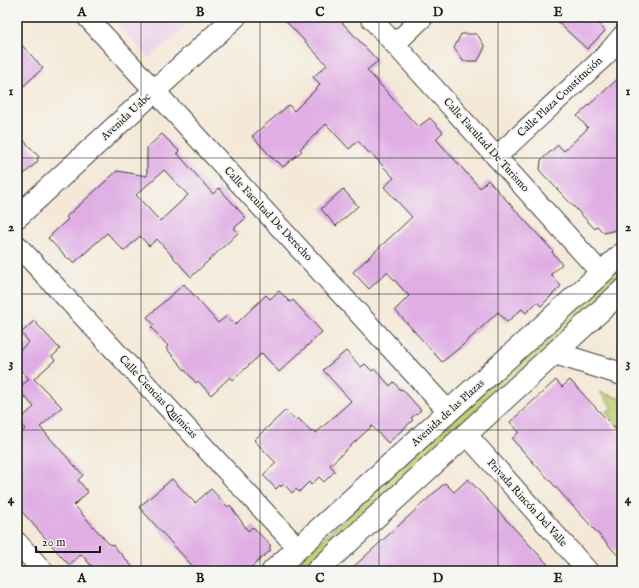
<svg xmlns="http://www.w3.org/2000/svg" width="639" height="588" font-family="'IM FELL English',serif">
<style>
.built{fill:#ecd1e9}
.green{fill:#bed174;stroke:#6d7648}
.building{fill:#e0aee4;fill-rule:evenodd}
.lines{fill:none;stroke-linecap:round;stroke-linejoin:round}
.minor-casing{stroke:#3c3b38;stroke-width:22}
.tertiary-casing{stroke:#3c3b38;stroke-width:24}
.minor{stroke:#fff;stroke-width:20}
.tertiary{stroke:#fff;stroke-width:22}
.grid{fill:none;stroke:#1c1c1c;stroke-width:1;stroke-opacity:0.55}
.labels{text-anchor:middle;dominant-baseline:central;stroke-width:3.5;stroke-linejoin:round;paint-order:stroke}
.street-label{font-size:11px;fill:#1c1c1c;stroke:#f6f6f2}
.neatline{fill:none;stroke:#1c1c1c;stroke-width:1.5}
.grid-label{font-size:13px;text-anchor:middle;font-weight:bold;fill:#1c1c1c}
</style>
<rect width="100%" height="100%" fill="#f6f6f2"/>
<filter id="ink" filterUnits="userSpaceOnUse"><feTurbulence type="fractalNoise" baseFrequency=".025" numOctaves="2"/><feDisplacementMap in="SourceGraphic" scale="8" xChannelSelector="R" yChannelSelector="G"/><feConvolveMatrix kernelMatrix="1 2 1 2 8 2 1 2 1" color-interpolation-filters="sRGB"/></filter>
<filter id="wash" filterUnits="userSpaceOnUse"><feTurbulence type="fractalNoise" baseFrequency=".012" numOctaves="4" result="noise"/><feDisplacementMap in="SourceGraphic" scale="16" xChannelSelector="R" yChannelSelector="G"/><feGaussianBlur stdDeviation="0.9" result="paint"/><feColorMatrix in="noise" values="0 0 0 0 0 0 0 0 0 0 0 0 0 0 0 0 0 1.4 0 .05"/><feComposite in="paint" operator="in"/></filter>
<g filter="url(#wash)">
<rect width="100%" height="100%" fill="#f4e9d8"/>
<path class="built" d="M112,17H196L149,58Z"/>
<g class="green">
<path d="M622,264V296L319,571H287Z"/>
<path d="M600,392L622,399V431L606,412L612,408Z"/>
</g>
<g id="blocks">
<g class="building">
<path d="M282,17H337L378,61L367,70L418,127L430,118L443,132L436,139L480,188L488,180L553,251L552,252L562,264L551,274L561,286L541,306L537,302L526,313L522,309L507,322L498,312L463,345L442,362L395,310L409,296L387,272L369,289L353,272L412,217L384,187L394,178L371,153L370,154L358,141L349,149L326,124L300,149L302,151L283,167L277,161L276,162L252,136L289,105L294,111L318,87L320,84L313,77L327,65Z"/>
<path d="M552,17H592L605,31L587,49Z"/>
<path d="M461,34H477L485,47L478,61H463L454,48Z"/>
<path d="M17,40L43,68L17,92Z"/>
<path d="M622,75V224L616,230L604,233L597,226L595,229L540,171L541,160L558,145L564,151L588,128L577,116Z"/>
<path d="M17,133L39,157L37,159L38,161L17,181Z"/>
<path d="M162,134L179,151L177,153L213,194L219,188L246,218L234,228L238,233L191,277L157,239L149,246L140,236L124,251L107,233L74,263L69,258L68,259L48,238L68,219L66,217L117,171L147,176V148ZM164,170L188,195L160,221L136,195Z"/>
<path d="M343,189L358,206L336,226L321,209Z"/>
<path d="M184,284L218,323L227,316L235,325L266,295L270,299L279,291L290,302L293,300L322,332L279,372L262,353L233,380L230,377L211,395L198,381L196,383L166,348L168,346L151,327L154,325L147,317Z"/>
<path d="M34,321L60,349L52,357L55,360L34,379L62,407L40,427L83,475L78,480L88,492L74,505L110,545L112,544L136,571H96L81,554L69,565L17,506V436L25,429L18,421L34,407L18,389L29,379L17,366V353L29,342L21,333Z"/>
<path d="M346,351L361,367L365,364L372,371L375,369L390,386L394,382L400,390L402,389L421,410L411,418L413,420L388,443L372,426L330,465L335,471L324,482L319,477L311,485L309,482L299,492L296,489L292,493L284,484L281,487L280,485L276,489L263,475L276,463L254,440L286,410L296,420L298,418L311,432L314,430L316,433L351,401L323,370Z"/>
<path d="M556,380L562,387L570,380L622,436V560L512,439L519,432L510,422Z"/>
<path d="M172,479L195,503L211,489L228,507L230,505L248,531L253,527L271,546L269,548L271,550L247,571H197L139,507Z"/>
<path d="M468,479L554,571H349L445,483L454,492Z"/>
</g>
</g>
</g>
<g filter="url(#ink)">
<use href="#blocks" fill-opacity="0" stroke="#3c3b38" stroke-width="1"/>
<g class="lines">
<g class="minor-casing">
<g id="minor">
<path d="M87,17L449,412"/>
<path d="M370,17L601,273"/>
<path d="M395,44L423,17"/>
<path d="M496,157L605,56L622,36"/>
<path d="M17,245L298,548"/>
<path d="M466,434L588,571"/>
<path d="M17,542L43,571"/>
</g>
</g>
<g class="tertiary-casing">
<g id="tertiary">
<path d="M17,217L235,17"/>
<path d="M555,353L622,374"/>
<path d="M273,571L622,254"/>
<path d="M317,571L622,291"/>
</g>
</g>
<use href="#minor" class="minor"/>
<use href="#tertiary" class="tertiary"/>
</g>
</g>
<path class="grid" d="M141,17V571M260,17V571M379,17V571M498,17V571M17,158H622M17,294H622M17,430H622"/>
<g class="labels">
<g class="street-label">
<text transform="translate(560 97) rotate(-43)">Calle Plaza Constitución</text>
<text transform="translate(126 117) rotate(-43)">Avenida Uabc</text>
<text transform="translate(486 145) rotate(48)">Calle Facultad De Turismo</text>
<text transform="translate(268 214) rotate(47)">Calle Facultad De Derecho</text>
<text transform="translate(158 397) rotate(47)">Calle Ciencias Químicas</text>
<text transform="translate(448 413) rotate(-42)">Avenida de las Plazas</text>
<text transform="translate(527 503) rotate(48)">Privada Rincón Del Valle</text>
</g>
</g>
<rect width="639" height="588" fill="none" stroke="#f6f6f2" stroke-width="44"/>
<path d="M36 546v6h64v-6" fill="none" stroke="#1c1c1c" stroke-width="2"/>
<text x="42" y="546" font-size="12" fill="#1c1c1c" stroke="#f6f6f2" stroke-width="3" paint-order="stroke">20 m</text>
<rect x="22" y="22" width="595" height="544" class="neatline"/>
<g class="grid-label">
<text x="82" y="16">A</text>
<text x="200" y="16">B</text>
<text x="320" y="16">C</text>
<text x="438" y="16">D</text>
<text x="558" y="16">E</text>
<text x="11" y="95">1</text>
<text x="628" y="95">1</text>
<text x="11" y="231">2</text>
<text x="628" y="231">2</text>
<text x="11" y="367">3</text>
<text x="628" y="367">3</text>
<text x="11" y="503">4</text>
<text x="628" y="503">4</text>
<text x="82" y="582">A</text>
<text x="200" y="582">B</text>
<text x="320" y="582">C</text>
<text x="438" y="582">D</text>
<text x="558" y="582">E</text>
</g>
</svg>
